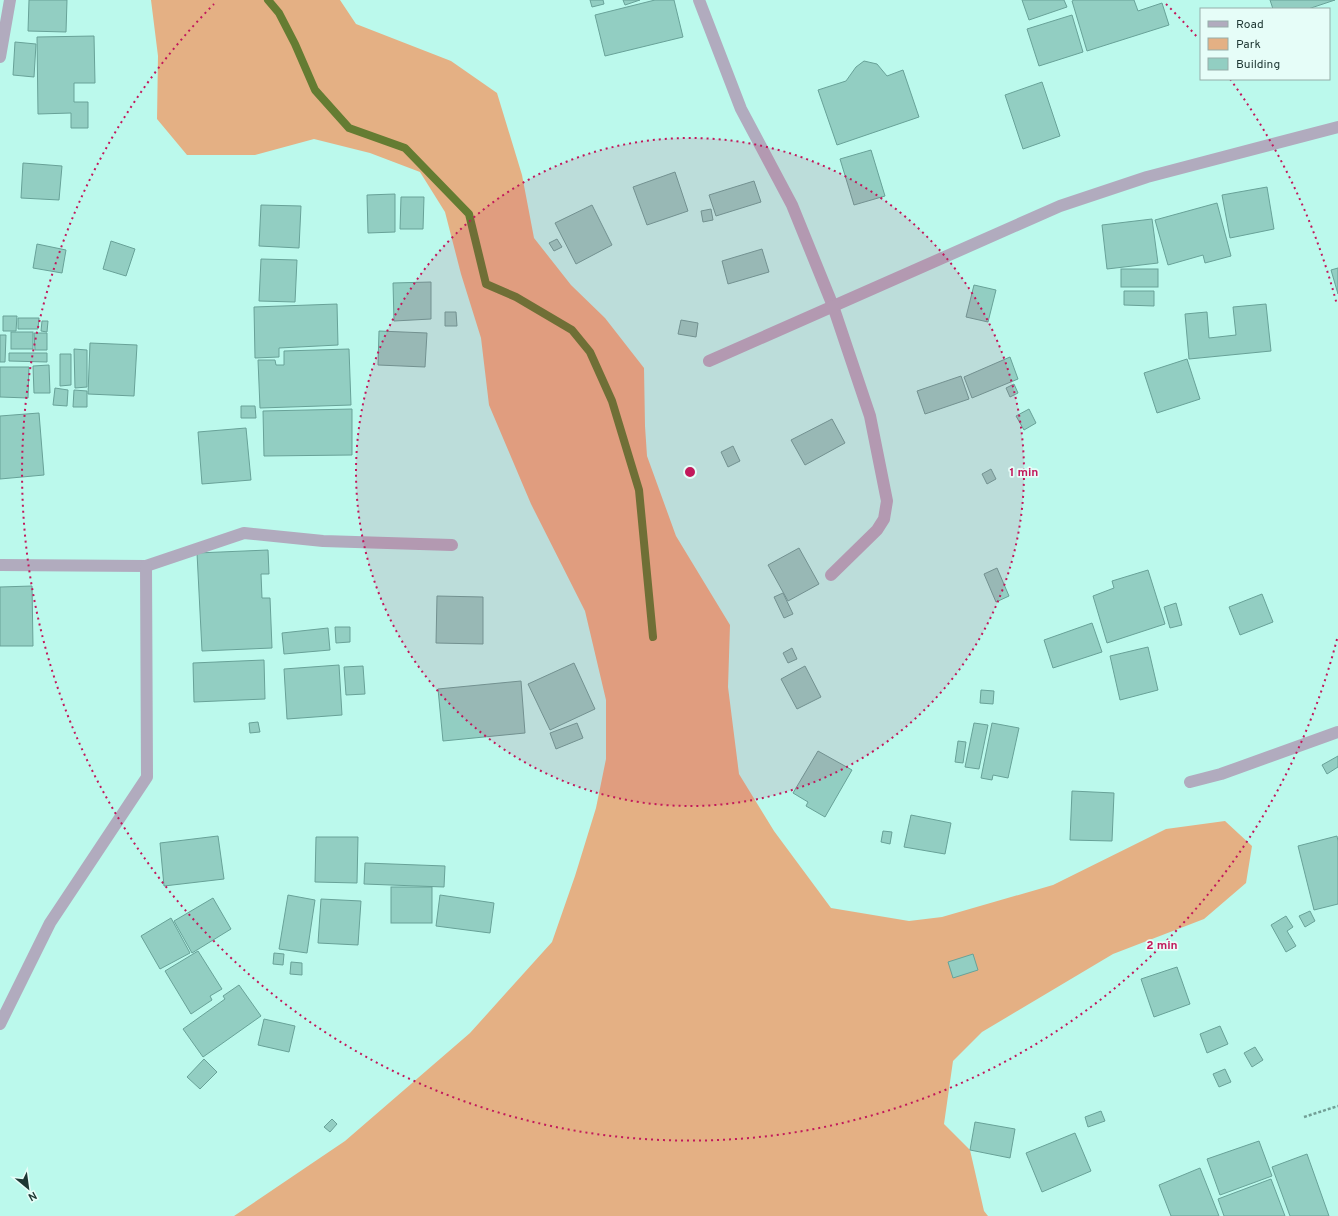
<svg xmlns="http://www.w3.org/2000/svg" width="1338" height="1216" font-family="Overpass,sans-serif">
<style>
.green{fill:#e4b084}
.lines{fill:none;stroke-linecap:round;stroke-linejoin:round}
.stream{stroke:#647c32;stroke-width:8}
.building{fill:#92cec2;stroke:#68a298}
.path{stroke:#729f96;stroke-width:2.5;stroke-dasharray:3 2;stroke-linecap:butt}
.street{stroke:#b1abbe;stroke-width:12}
.ring{fill:none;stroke:#c2185b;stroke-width:2;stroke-dasharray:2 4}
.centre{fill:#c2185b;stroke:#e6fdf8;stroke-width:2}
.ring-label{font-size:12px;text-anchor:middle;font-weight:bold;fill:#c2185b;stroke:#e6fdf8;stroke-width:3.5;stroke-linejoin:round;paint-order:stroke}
</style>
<rect width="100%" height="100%" fill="#bbf9ec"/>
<path class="green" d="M151,0H340L356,24L451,61L497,93L522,175L534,238L571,285L605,318L644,368L645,426L647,456L676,536L730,625L728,687L739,774L774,831L831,908L909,921L942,917L1053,885L1166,829L1225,821L1252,846L1246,883L1204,919L1113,954L982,1032L953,1061L944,1124L970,1150L984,1211L988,1216H234L345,1141L470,1033L552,942L575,876L596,808L606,759V700L585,611L531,504L489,405L481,338L461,274L445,212L420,172L370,153L314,139L255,155H187L157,119L158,56Z"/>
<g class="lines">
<path class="stream" d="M268,0L279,13L295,44L315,90L349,128L405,148L469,214L486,284L516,297L572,330L590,352L612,401L639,490L653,637"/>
</g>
<g class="building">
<path d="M29,0H67L66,32L28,31Z"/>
<path d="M590,0H603L604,4L592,7Z"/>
<path d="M623,0H640L625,5Z"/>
<path d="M655,0H674L683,37L605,56L595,15Z"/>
<path d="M1022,0H1064L1067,7L1029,20Z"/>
<path d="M1074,0H1134L1138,11L1162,3L1169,25L1087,51L1072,1Z"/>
<path d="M1270,0H1335L1308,9H1273Z"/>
<path d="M1072,15L1083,52L1039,66L1027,29Z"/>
<path d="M94,36L95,83H74V102H88V128H71V113L38,114L37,37Z"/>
<path d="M15,42L36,44L34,77L13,75Z"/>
<path d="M864,61L877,64L887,76L903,70L919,117L837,145L818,90L846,81L856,67Z"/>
<path d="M1042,82L1060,136L1023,149L1005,95Z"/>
<path d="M871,150L885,196L854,205L840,159Z"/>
<path d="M23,163L62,166L59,200L21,198Z"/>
<path d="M675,172L688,211L647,225L633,187Z"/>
<path d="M754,181L761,202L716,216L709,195Z"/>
<path d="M1267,187L1274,229L1230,238L1222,195Z"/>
<path d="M395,194V232L368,233L367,195Z"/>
<path d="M401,197H424L423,229H400Z"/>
<path d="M1217,203L1231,256L1205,263L1203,255L1168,265L1155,220Z"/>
<path d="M261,205L301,206L299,248L259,246Z"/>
<path d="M592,205L612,245L576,264L555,223Z"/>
<path d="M711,209L713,220L703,222L701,211Z"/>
<path d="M1152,219L1158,263L1107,269L1102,225Z"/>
<path d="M557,239L562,247L554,251L549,243Z"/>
<path d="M111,241L135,249L126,276L103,269Z"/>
<path d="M37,244L66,250L62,273L33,268Z"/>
<path d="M762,249L769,272L728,284L722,261Z"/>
<path d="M261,259L297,260L295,302L259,301Z"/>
<path d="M1338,268V294L1331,270Z"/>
<rect x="1121" y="269" width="37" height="18"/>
<path d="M431,282V319L394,321L393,283Z"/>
<path d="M974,285L996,290L988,322L966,317Z"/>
<path d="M1124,291H1154V306L1124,305Z"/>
<path d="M337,304L338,345L279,348V357L255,358L254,307Z"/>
<path d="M1266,304L1271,351L1189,359L1185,314L1207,312L1209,338L1236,335L1233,307Z"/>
<path d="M445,312H456L457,326H445Z"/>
<path d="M3,316H17L16,331H3Z"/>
<path d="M18,318H39L38,329H18Z"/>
<path d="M681,320L698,323L696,337L678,334Z"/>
<path d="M42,321H48L47,332L41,331Z"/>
<path d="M379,331L427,333L425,367L378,365Z"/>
<rect x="11" y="332" width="22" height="17"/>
<path d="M34,333H47V350H35Z"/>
<path d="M0,335H6L5,362H0Z"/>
<path d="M90,343L137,345L134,396L88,394Z"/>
<path d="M74,349L87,350V387L75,388Z"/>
<path d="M349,349L351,405L260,408L258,360H275L276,365H284V351Z"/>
<path d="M9,353H47V362L9,361Z"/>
<path d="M60,354H71V385L60,386Z"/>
<path d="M1010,357L1018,379L972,398L964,377Z"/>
<path d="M1187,359L1200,399L1157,413L1144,373Z"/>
<path d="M49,365L50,393H34L33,366Z"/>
<path d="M0,367H29L28,398L0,397Z"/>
<path d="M961,376L969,399L925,414L917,391Z"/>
<path d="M1014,384L1018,393L1010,397L1006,388Z"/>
<path d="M55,388L68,390L67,406L53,405Z"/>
<path d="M74,390L87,391V407H73Z"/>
<path d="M241,406H255L256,418H241Z"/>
<path d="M352,409V455L264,456L263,411Z"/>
<path d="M1029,409L1036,423L1024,430L1016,416Z"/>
<path d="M39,413L44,475L0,479V416Z"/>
<path d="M832,419L845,443L805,465L791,440Z"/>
<path d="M246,428L251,480L202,484L198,432Z"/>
<path d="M733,446L740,461L728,467L721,452Z"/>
<path d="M991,469L996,479L987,484L982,474Z"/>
<path d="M799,548L819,584L788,601L768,565Z"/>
<path d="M268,550L269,574H261L262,598H270L272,648L202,651L197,553Z"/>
<path d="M997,568L1009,596L996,602L984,574Z"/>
<path d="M1148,570L1165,624L1107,643L1093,596L1114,588L1112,581Z"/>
<path d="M32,586L33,646H0V587Z"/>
<path d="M783,593L793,614L784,618L774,597Z"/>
<path d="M1262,594L1273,622L1240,635L1229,607Z"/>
<path d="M437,596L483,597V644L436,643Z"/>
<path d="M1176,603L1182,625L1170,628L1164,607Z"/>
<path d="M1092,623L1102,652L1053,668L1044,640Z"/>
<path d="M335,627H350V642L336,643Z"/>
<path d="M328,628L330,650L284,654L282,633Z"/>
<path d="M1148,647L1158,690L1120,700L1110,656Z"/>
<path d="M792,648L797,659L788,663L783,653Z"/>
<path d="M264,660L265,699L194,702L193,663Z"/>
<path d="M574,663L595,709L550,730L528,684Z"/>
<path d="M339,665L342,715L287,719L284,669Z"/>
<path d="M363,666L365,694L346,695L344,667Z"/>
<path d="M805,666L821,697L797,709L781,679Z"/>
<path d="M521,681L525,733L443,741L438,689Z"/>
<path d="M981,690L994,691L993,704L980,703Z"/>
<path d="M258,722L260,732L250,733L249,723Z"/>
<path d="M577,723L583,738L556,749L550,733Z"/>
<path d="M974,723L988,725L979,769L965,767Z"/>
<path d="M992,723L1019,728L1008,778L993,775L992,780L981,778Z"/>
<path d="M958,741L966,742L963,763L955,762Z"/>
<path d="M818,751L852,770L825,817L806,806L808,802L793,793Z"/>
<path d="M1338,756V767L1327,774L1322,765Z"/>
<path d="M1072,791L1114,793L1112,841L1070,840Z"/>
<path d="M911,815L951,823L945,854L904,847Z"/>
<path d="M883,831L892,832L890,844L881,842Z"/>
<path d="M218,836L224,879L164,886L160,843Z"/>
<path d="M1337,836L1338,841V904L1314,910L1298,846Z"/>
<path d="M316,837H358L357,883L315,882Z"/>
<path d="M365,863L445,866L444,887L364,884Z"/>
<rect x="391" y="887" width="41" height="36"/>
<path d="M288,895L315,900L307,953L279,949Z"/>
<path d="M440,895L494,903L490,933L436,926Z"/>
<path d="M213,898L231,929L192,953L174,921Z"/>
<path d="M321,899L361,901L358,945L318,943Z"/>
<path d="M1310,911L1315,921L1305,927L1299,916Z"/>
<path d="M1286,916L1293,927L1287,931L1296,946L1286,952L1271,925Z"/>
<path d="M171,918L190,953L160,969L141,936Z"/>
<path d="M198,951L222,989L210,996L212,1000L191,1014L165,971Z"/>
<path d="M274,953L284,954L283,965L273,964Z"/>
<path d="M973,954L978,970L953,978L948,962Z"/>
<path d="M291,962L302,963V975L290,974Z"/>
<path d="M1177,967L1190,1004L1154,1017L1141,979Z"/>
<path d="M239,985L261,1016L203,1057L183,1029L225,999L223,996Z"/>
<path d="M264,1019L295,1026L289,1052L258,1045Z"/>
<path d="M1220,1026L1228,1044L1207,1053L1200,1034Z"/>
<path d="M1255,1047L1263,1060L1252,1067L1244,1053Z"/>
<path d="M204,1059L217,1072L200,1089L187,1077Z"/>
<path d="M1225,1069L1231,1082L1219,1087L1213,1074Z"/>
<path d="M1101,1111L1105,1121L1088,1127L1085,1117Z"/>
<path d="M332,1119L337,1124L330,1132L324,1127Z"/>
<path d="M975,1122L1015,1129L1010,1158L970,1150Z"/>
<path d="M1075,1133L1091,1171L1042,1192L1026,1153Z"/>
<path d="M1259,1141L1272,1176L1220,1195L1207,1159Z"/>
<path d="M1307,1154L1329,1216H1290L1272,1167Z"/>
<path d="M1200,1168L1219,1216H1171L1159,1185Z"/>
<path d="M1271,1179L1285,1216H1224L1218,1199Z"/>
</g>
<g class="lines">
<path class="path" d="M1304,1117L1338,1106"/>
<g class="street">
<path d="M699,0L741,109L792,205L833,306L870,416L887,501L884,519L877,530L831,575"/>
<path d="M0,57L10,0"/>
<path d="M709,361L1060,206L1147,177L1338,127"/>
<path d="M0,565L146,566L244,533L323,541L452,545"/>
<path d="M1190,782L1221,774L1338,732"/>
<path d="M0,1024L50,923L147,777L146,566"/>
</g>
</g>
<circle cx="690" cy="472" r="334" fill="#c2185b" fill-opacity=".12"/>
<g class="ring">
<circle cx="690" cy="472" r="334"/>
<path d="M1337 639A668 668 0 1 1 214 4M1166 4A668 668 0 0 1 1198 38M1230 79A668 668 0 0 1 1337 305"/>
</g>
<circle cx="690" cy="472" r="6" class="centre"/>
<g class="ring-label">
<text x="1024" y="476">1 min</text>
<text x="1162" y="949">2 min</text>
</g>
<rect x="1200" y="8" width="130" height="72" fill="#e6fdf8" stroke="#96aea9"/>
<rect x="1208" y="21" width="20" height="6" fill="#b1abbe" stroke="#96aea9"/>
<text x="1236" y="28" font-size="12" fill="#1e3733">Road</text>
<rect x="1208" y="38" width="20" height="12" fill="#e4b084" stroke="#96aea9"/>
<text x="1236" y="48" font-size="12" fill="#1e3733">Park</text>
<rect x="1208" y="58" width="20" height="12" fill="#92cec2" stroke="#96aea9"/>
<text x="1236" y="68" font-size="12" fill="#1e3733">Building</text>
<g transform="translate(28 1188) rotate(151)" stroke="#e6fdf8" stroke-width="3" paint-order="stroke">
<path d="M0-3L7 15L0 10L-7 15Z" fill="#1e3733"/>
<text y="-6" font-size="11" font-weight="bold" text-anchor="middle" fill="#1e3733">N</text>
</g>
</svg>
